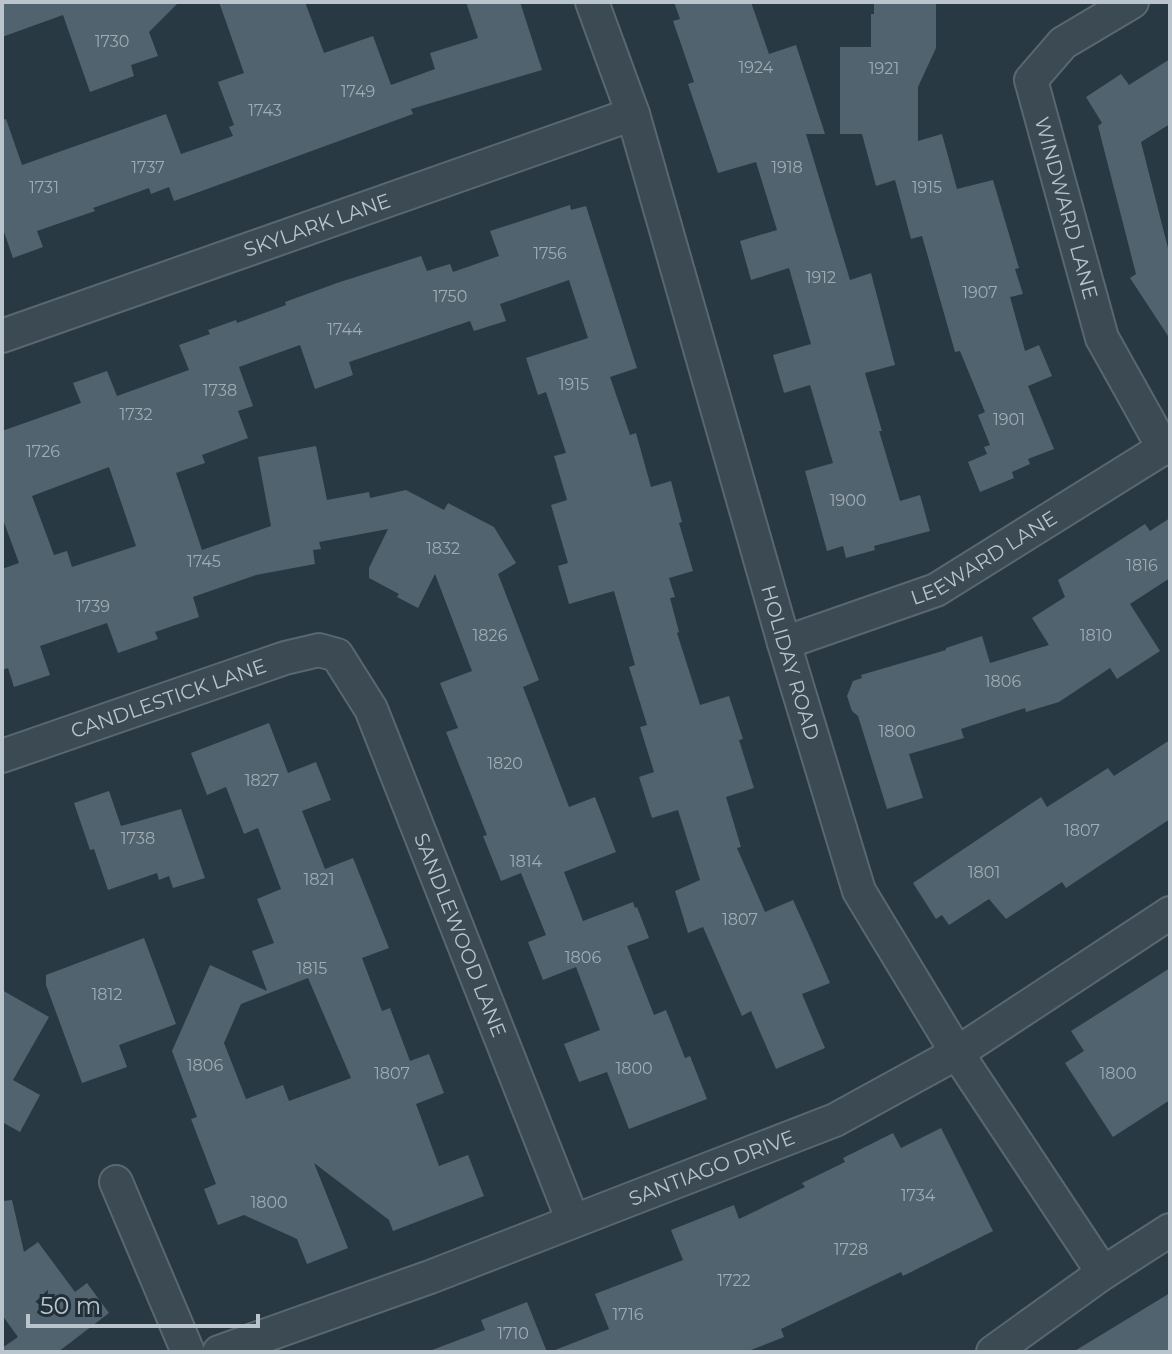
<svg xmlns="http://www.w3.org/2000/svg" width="1172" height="1354" font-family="Montserrat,sans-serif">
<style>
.building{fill:#51636e;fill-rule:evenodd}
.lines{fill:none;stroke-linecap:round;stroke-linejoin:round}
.minor-casing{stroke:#5a6770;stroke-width:36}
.minor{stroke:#3c4a53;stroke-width:32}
.labels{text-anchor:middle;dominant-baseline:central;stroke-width:6;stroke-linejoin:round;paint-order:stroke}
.number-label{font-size:16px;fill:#9facb4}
.street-label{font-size:20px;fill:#b9c4cc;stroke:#212f38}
</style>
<rect width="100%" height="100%" fill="#283943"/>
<g class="building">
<path d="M2,2H179L149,32L158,56L131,65L134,76L90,92L63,15L2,37Z"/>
<path d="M219,2H305L324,53L373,36L391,85L435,69L430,53L478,38L466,2H520L542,70L411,109L413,114L174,201L169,187L151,194L149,188L93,208L95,211L37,231L43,247L13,258L2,226V120L6,119L22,165L166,114L181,154L233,136L229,127L234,125L218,82L244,73Z"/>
<path d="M674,2H751L769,54L796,45L825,134H806L850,280L871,273L895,365L865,373L882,431H879L900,501L920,495L930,531L874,546L875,550L846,558L843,546L827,551L805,471L833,463L810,385L784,393L773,355L811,344L789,268L751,280L740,241L777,230L756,162L718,173L688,84L694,82L673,21L680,19Z"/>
<path d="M936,3V48L918,87V141L942,134L957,189L993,180L1019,268L1015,269L1023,294L1010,297L1025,351L1039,345L1052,376L1028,386L1054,449L1028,459L1030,464L1012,472L1014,478L980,492L968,462L987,454L984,447L990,445L978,415L985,412L960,351L955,352L922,236L911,239L895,180L876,186L862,134H840V47H871V14H874V4Z"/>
<path d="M1170,59V124L1141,142L1170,256V339L1130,278L1136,274L1098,126L1102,123L1086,97L1121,74L1129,85Z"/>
<path d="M570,205L571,210L586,206L637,368L610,377L630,435L636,433L651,487L671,481L682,522L679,523L693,571L669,578L675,597L670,598L679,632L677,633L700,705L729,696L743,739L739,740L754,788L726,797L741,847L737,848L765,912L793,900L813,944L830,983L802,994L825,1048L776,1069L751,1011L742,1016L703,927L688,933L675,891L700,880L678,810L652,818L639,777L654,772L640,727L647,725L629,667L635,665L614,591L569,604L558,566L568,563L551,505L567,500L554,456L566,453L546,392L538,395L526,358L588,338L569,280L500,304L506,321L474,331L470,321L349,362L353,375L315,389L300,345L239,367L253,406L238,411L248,438L202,455L205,463L176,473L202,550L271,526L258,457L316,446L327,500L369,492L370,498L406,490L444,510L448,503L494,527L516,563L498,574L539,680L523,687L569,807L595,797L616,852L564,872L583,921L633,902L635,908L637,907L649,938L627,946L654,1015L666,1010L685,1058L690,1056L707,1099L629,1129L607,1072L579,1082L564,1044L600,1030L576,967L543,980L528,942L546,935L521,873L501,881L483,836L487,835L446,732L458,728L440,683L472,671L435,574L418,608L397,597L399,594L369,578V568L388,529L319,542L321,549L313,550L315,564L256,575L193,597L199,617L155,632L158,639L118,653L107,623L40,646L50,675L14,687L8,668L2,670V569L19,563L2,517V431L81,403L73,383L107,371L117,396L189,370L179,345L210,334L208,330L236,320L237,323L286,305L285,302L337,283L421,256L427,271L450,264L453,272L499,256L490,231ZM109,467L136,546L72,567L67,551L54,555L32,496Z"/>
<path d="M1170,518V578L1130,604L1160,651L1117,679L1110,668L1059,702L1026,712L1025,708L961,729L964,738L909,754L923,798L887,809L858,716L852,711L847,696L853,681L862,678L861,675L946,650V648L982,636L990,663L1049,645L1032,618L1065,597L1058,580L1145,524L1150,531Z"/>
<path d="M269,723L288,773L316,762L331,800L302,811L325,869L353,858L389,948L362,958L382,1011L390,1008L410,1061L429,1054L444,1093L416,1104L439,1166L468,1155L484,1196L393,1231L389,1220L314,1163L348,1248L307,1264L297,1239L244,1215L218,1225L204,1189L216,1184L191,1119L197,1117L172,1051L210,965L267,991L252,951L274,943L257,899L281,889L258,828L244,834L226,787L207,795L191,753ZM308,978L351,1078L289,1101L283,1085L246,1099L224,1043L241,1004Z"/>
<path d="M1170,740V819L1066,888L1062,882L1006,919L989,899L949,925L942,915L936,919L913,883L1041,797L1047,807L1108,768L1114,776Z"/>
<path d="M109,791L121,826L181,809L205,878L173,888L169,876L159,880L157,873L108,890L94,849L90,850L74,803Z"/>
<path d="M144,938L176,1024L119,1045L127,1067L82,1083L46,985V975Z"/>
<path d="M1170,968V1100L1113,1137L1065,1063L1084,1051L1071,1031Z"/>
<path d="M2,990L49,1017L13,1080L40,1095L20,1132L2,1122Z"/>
<path d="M941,1128L993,1231L903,1276L901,1272L781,1329L784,1337L746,1352H555V1350L609,1329L595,1294L683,1260L671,1230L734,1205L739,1219L805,1187L802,1183L845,1162L843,1158L893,1133L901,1148Z"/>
<path d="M12,1200L24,1252L38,1242L75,1292L87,1283L109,1313L58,1352H2V1348L18,1337L2,1315V1201Z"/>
<path d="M1170,1293V1352H1073Z"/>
<path d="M527,1302L547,1352H433L432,1350L485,1330L481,1320Z"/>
</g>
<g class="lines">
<g class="minor-casing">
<g id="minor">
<path id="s1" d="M592,2L633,114L784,643L859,891L957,1053L1103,1273"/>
<path id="s2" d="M1132,2L1063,43L1031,80L1102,338L1164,449"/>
<path id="s3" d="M2,336L633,114"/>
<path id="s4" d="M784,643L936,590L1170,444"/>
<path id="s5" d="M2,756L285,658L319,650L337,655L371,709L573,1221"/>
<path d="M116,1182L188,1352"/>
<path id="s6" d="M219,1352L430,1277L835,1120L957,1053L1170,913"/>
<path d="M993,1352L1103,1273L1170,1230"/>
</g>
</g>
<use href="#minor" class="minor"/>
</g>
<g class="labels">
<g class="number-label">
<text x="112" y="41">1730</text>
<text x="756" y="67">1924</text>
<text x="884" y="68">1921</text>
<text x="358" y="91">1749</text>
<text x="265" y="110">1743</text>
<text x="148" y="167">1737</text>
<text x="787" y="167">1918</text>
<text x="44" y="187">1731</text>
<text x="927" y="187">1915</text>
<text x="550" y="253">1756</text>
<text x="821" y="277">1912</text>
<text x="980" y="292">1907</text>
<text x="450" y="296">1750</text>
<text x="345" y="329">1744</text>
<text x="574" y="384">1915</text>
<text x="220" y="390">1738</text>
<text x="136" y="414">1732</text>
<text x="1009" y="419">1901</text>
<text x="43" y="451">1726</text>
<text x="848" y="500">1900</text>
<text x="443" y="548">1832</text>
<text x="204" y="561">1745</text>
<text x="1142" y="565">1816</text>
<text x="93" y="606">1739</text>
<text x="490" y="635">1826</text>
<text x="1096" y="635">1810</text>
<text x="1003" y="681">1806</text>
<text x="897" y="731">1800</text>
<text x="505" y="763">1820</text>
<text x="262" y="780">1827</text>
<text x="1082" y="830">1807</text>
<text x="138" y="838">1738</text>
<text x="526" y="861">1814</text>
<text x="984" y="872">1801</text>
<text x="319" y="879">1821</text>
<text x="740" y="919">1807</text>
<text x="583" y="957">1806</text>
<text x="312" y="968">1815</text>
<text x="107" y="994">1812</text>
<text x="205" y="1065">1806</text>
<text x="634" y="1068">1800</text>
<text x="392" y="1073">1807</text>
<text x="1118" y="1073">1800</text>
<text x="918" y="1195">1734</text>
<text x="269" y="1202">1800</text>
<text x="851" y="1249">1728</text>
<text x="734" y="1280">1722</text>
<text x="628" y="1314">1716</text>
<text x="513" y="1333">1710</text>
</g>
<g class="street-label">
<text stroke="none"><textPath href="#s2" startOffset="262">WINDWARD LANE</textPath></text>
<text stroke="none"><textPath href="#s3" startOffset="334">SKYLARK LANE</textPath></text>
<text stroke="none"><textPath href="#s4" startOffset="218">LEEWARD LANE</textPath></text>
<text stroke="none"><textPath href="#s1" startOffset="690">HOLIDAY ROAD</textPath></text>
<text stroke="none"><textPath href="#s5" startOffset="176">CANDLESTICK LANE</textPath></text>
<text stroke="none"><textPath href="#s5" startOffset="660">SANDLEWOOD LANE</textPath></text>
<text stroke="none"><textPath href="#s6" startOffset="526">SANTIAGO DRIVE</textPath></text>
</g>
</g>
<rect width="1172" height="1354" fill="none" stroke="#b9c4cc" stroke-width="8"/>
<path d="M28 1314v12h230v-12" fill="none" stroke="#b9c4cc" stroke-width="4"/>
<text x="40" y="1314" font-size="24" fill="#b9c4cc" stroke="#212f38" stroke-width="6" paint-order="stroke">50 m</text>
</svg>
